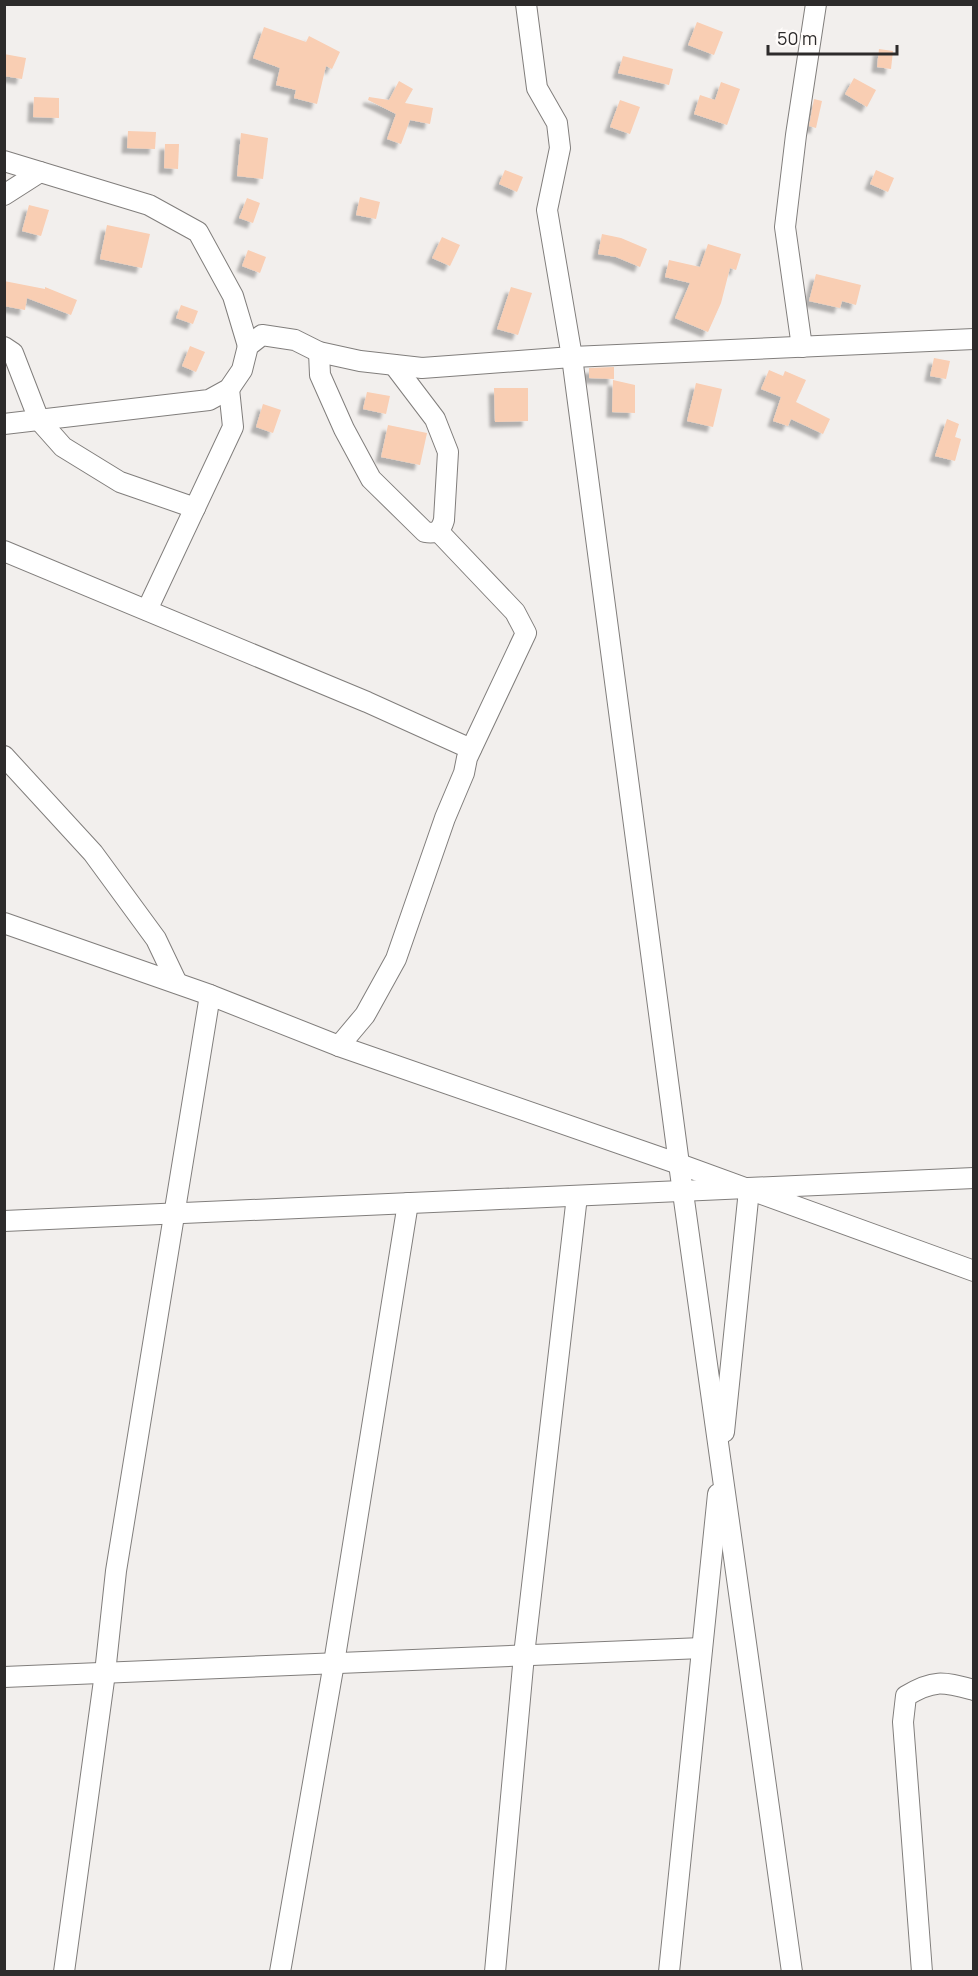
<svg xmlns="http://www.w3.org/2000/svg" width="978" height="1976" font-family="Manrope,sans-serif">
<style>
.building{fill:#f9ceb3;filter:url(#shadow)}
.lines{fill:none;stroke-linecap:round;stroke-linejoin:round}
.minor-casing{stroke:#817e7c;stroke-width:22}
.minor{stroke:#fff;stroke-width:20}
</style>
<defs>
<filter id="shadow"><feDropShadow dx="-5.5" dy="5.5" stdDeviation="1.5" flood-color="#0004"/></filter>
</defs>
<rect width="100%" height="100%" fill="#f2efed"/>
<g class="building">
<path d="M697,22L723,32L714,55L688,45Z"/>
<path d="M264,27L306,42L309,36L340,52L332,69L326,66L317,104L294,98L296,90L276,85L280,68L253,58Z"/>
<path d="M879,49L893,51L891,69L877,67Z"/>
<path d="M4,54L26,58L22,79L4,76Z"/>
<path d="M623,56L673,69L669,85L618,73Z"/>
<path d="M854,78L876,90L867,107L845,94Z"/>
<path d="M399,81L413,89L405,103L433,108L430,124L410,120L401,144L387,139L396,114L368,100L369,97L389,100Z"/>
<path d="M721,82L740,89L727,125L694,114L700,95L715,100Z"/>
<path d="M34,97L59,98V118L33,117Z"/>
<path d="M814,99L822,101L816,128L809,126Z"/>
<path d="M620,100L640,107L630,134L610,127Z"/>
<path d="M128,131L156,132L155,149L127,148Z"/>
<path d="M241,133L268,138L263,179L237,176Z"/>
<path d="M165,144H179L178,169L164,168Z"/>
<path d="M505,170L523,177L517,192L499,184Z"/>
<path d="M876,170L894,178L888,192L870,184Z"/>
<path d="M360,197L380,202L376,219L356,215Z"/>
<path d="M247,198L260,203L253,223L239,218Z"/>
<path d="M29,205L49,210L41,236L22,231Z"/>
<path d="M107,225L150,234L142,268L100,259Z"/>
<path d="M602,234L621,238L647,249L640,267L616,257L598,254Z"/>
<path d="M442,237L460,245L450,266L432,258Z"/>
<path d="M708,244L741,254L736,270L730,268L721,303L708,332L675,318L690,283L665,277L669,260L700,267Z"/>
<path d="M248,250L266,257L260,273L242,266Z"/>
<path d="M816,274L861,285L856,305L842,301L840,308L809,301Z"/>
<path d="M4,281L45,289V287L77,300L71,315L27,298L25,310L4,306Z"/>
<path d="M511,287L532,293L518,335L497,329Z"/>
<path d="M181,305L198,311L193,324L176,318Z"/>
<path d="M190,346L205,352L196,372L182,366Z"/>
<path d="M934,358L950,361L946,379L930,376Z"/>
<path d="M614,367V379L589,378V368Z"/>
<path d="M769,370L783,376L785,371L806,380L796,402L830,419L823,434L791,419L788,426L773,421L781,397L761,389Z"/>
<path d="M613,380L635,385V413L612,412Z"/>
<path d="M696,383L722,389L713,427L687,421Z"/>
<path d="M494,388H528V421L495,422Z"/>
<path d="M367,392L390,396L386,414L363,409Z"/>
<path d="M263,404L281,410L273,433L256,427Z"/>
<path d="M947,419L959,424L955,437L961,439L955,461L935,456Z"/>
<path d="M388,425L427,433L420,465L381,457Z"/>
</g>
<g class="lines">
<g class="minor-casing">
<g id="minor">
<path d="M526,4L537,88L557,123L560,148L547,210L572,357L679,1164L792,1972"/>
<path d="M4,161L149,205L198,232L233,296L248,346"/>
<path d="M4,195L40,172"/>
<path d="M4,347L13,353L39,420L63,447L120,482L195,508"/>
<path d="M802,347L785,227L796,135L816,4"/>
<path d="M319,352L320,375L344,429L371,479L425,532C436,534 441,531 444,520L448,452L435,419L394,365"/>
<path d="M4,424L209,400L229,389L242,370L248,346L262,335L295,340L319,352L360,361L422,368L572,357L974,339"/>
<path d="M4,551L367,702L471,749"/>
<path d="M147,610L233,427L229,389"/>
<path d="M4,756L93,853L156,939L177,983"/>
<path d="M4,923L210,995L339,1046L679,1164L974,1271"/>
<path d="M339,1046L365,1015L396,959L445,818L464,773L467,758L526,633L515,612L438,531"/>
<path d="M4,1221C327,1204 651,1195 974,1178"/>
<path d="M724,1432L749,1190"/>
<path d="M4,1677L702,1648"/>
<path d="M64,1972L105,1673L116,1571L210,995"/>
<path d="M280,1972L334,1663L408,1203"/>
<path d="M495,1972L524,1655L577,1196"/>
<path d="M669,1972L718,1494"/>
<path d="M922,1972L903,1722L906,1696C934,1679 943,1682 974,1690"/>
</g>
</g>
<use href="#minor" class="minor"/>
</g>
<rect width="978" height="1976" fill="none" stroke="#2d2b2b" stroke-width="12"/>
<path d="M768 45v9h129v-9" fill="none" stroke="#2d2b2b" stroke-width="3"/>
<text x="777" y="45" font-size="18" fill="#2d2b2b" stroke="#fffcfa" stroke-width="4.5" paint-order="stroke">50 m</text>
</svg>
